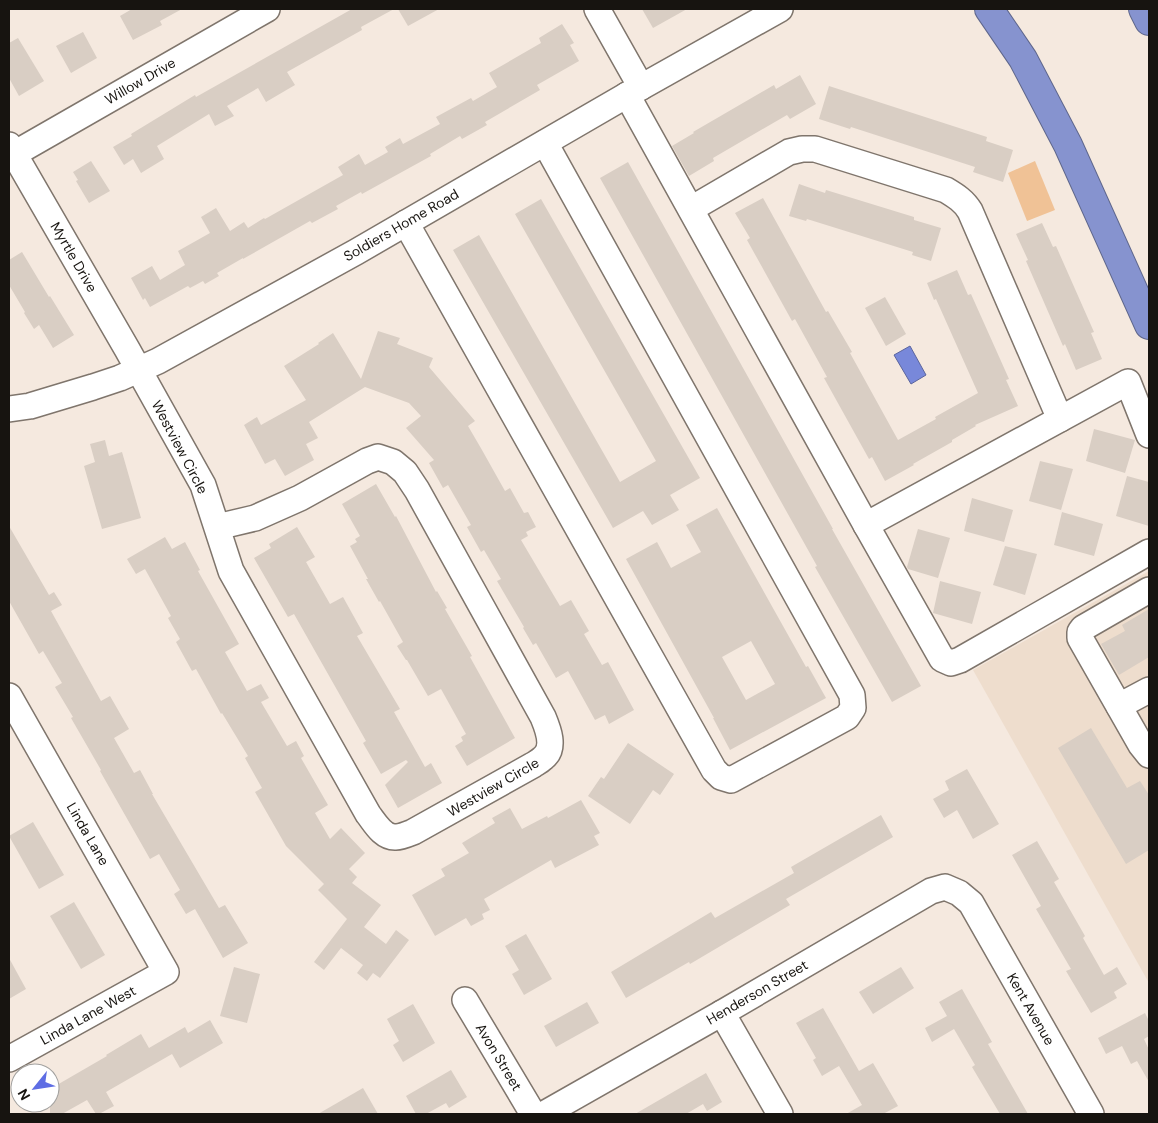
<svg xmlns="http://www.w3.org/2000/svg" width="1158" height="1123" font-family="'DM Sans',sans-serif">
<style>
.built{fill:#eeddcd}
.green{fill:#f0c296}
.water{fill:#7888da;stroke:#5b659d}
.building{fill:#d9cec4;fill-rule:evenodd}
.lines{fill:none;stroke-linecap:round;stroke-linejoin:round}
.minor-casing{stroke:#7f756c;stroke-width:28}
.highway-casing{stroke:#5f678c;stroke-width:30}
.minor{stroke:#fff;stroke-width:25}
.highway{stroke:#8693cf;stroke-width:28}
.labels{text-anchor:middle;dominant-baseline:central;stroke-width:4;stroke-linejoin:round;paint-order:stroke}
.street-label{font-size:14px;fill:#171410;stroke:#fff}
</style>
<rect width="100%" height="100%" fill="#f5e9df"/>
<path class="built" d="M1149,571V983L973,670Z"/>
<path class="green" d="M1035,161L1055,210L1027,221L1008,173Z"/>
<path class="water" d="M910,346L926,375L911,384L894,355Z"/>
<g class="building">
<path d="M132,9H182L160,21L162,25L133,40L120,16Z"/>
<path d="M352,9H394L361,27L362,30L287,72L295,85L266,102L258,88L227,106L234,116L215,126L209,114L157,146L164,159L141,173L133,159L124,165L113,147L132,136L131,134L195,95L196,97Z"/>
<path d="M398,9H439L408,26Z"/>
<path d="M642,9H687L653,28Z"/>
<path d="M562,24L574,43L570,45L579,61L537,85L540,90L485,122L487,125L462,139L460,136L430,154L431,156L362,194L361,192L336,206L338,209L312,223L310,221L243,259V258L217,273L219,276L205,284L203,281L190,288L188,286L150,307L145,298L143,300L131,278L152,266L160,280L185,265L178,251L210,233L201,217L216,208L230,231L244,222L248,228L264,218L265,219L343,175L338,167L359,154L365,165L388,152L385,147L400,138L403,144L440,124L436,117L471,98L473,101L497,87L489,73L541,43L539,38Z"/>
<path d="M83,32L97,58L71,73L56,46Z"/>
<path d="M18,38L44,81L19,96L9,78V43Z"/>
<path d="M800,75L816,104L790,119L787,115L713,158L714,161L689,176L672,146L694,133L693,132L774,85L776,89Z"/>
<path d="M829,86L987,137L986,141L1013,150L1003,182L973,172L975,167L851,127L850,129L819,119Z"/>
<path d="M91,161L110,191L89,203L76,181L78,180L73,172Z"/>
<path d="M628,162L833,529H832L921,686L892,702L815,567L817,566L600,178Z"/>
<path d="M799,184L825,193L826,190L914,217V220L941,228L931,261L912,255L913,252L807,219L806,221L789,216Z"/>
<path d="M763,198L826,312L828,311L852,352L850,353L898,440L936,419L935,417L978,393L936,299L934,300L927,283L957,270L968,295L971,294L1009,379L1006,380L1018,406L975,425L976,426L952,440V442L913,464L914,465L885,481L872,457L869,459L824,378L827,377L795,319L792,321L747,240L750,238L735,213Z"/>
<path d="M541,199L700,478L670,495L679,510L652,525L643,511L613,528L453,250L479,235L620,482L656,461L515,214Z"/>
<path d="M1042,223L1053,247L1056,246L1094,332L1091,333L1102,359L1076,370L1065,344L1063,346L1026,261L1028,260L1016,234Z"/>
<path d="M22,252L49,297L50,296L74,335L53,348L39,325L34,329L24,313L25,312L9,285V260Z"/>
<path d="M885,297L906,334L886,346L865,308Z"/>
<path d="M378,331L400,338L397,344L433,358L429,367L475,421L468,426L482,450L505,491L510,488L524,513L528,512L536,527L526,532L528,536L521,540L560,606L571,600L589,631L584,634L602,665L608,662L634,710L609,724L605,715L595,720L568,671L556,678L536,643L533,645L523,628L524,627L497,581L501,579L484,550L481,552L467,527L471,525L448,485L443,488L429,463L434,460L406,428L421,416L409,403L365,387L309,422L318,438L306,444L314,460L285,476L275,459L265,464L244,425L257,417L261,425L306,400L284,366L319,344L318,343L333,333L361,379Z"/>
<path d="M1094,429L1135,440L1125,473L1086,461Z"/>
<path d="M105,440L109,456L122,452L141,518L102,529L84,466L95,462L90,444Z"/>
<path d="M1040,461L1073,469L1061,510L1029,501Z"/>
<path d="M1127,476L1149,482V526L1116,516Z"/>
<path d="M376,484L395,517L396,516L436,592L437,591L447,608L445,609L472,656L470,657L515,738L467,766L455,746L463,741L461,737L466,734L441,689L428,696L407,660H406L397,646L403,642L380,601L379,602L366,579H368L350,546L357,542L355,539L360,536L342,504Z"/>
<path d="M972,498L1013,510L1004,542L964,531Z"/>
<path d="M717,508L806,667L808,666L826,698L730,750L713,718H714L626,559L657,542L671,568L701,552L686,525ZM751,641L775,684L746,700L722,657Z"/>
<path d="M1062,512L1103,524L1094,556L1054,545Z"/>
<path d="M9,526L49,595L54,592L62,605L51,611L101,701L110,696L129,729L114,738L134,773L140,770L153,794H152L219,908L225,905L248,943L223,958L195,909L186,914L174,894L180,890L159,854L150,859L100,771L101,770L71,718L73,717L55,687L62,683L43,651L39,654L9,601Z"/>
<path d="M297,527L315,557L306,562L330,604L343,597L363,633L357,636L400,709L394,712L425,767L431,763L442,783L398,808L385,785L408,762L406,760L381,774L363,743L366,741L294,614L288,617L254,558L271,548L269,544Z"/>
<path d="M918,529L950,538L938,578L908,569L907,567Z"/>
<path d="M165,537L172,549L185,542L200,570L198,571L239,644L225,652L247,691L261,684L269,698L261,702L287,746L296,741L304,756L301,758L328,805L315,813L330,839L341,828L365,853L349,869L357,877L352,883L381,905L364,927L386,944L396,930L409,940L380,978L373,973L367,981L357,973L363,965L341,948L324,970L314,962L347,919L318,890L324,884L286,846L255,792L262,788L245,758L248,756L222,713L221,714L196,669L192,671L176,642L180,639L168,618L171,616L145,569L136,574L127,559Z"/>
<path d="M1005,546L1037,554L1025,595L993,585Z"/>
<path d="M940,581L981,592L972,624L933,613Z"/>
<path d="M1149,609V657L1119,675L1101,644L1125,631L1122,625Z"/>
<path d="M1091,728L1127,788L1140,781L1149,795V850L1126,864L1058,748Z"/>
<path d="M628,743L674,774L660,795L653,790L630,824L588,796L601,777L604,779Z"/>
<path d="M967,769L999,824L973,839L957,810L944,818L933,799L949,790L945,781Z"/>
<path d="M581,800L600,833L594,836L599,845L555,868L551,860L484,899L490,910L482,914L484,919L471,926L466,918L435,936L412,895L445,876L441,869L469,853L462,843L495,823L492,818L510,808L522,829L547,816L548,818Z"/>
<path d="M881,815L893,837L786,899L790,905L690,964L689,962L626,998L611,972L711,912L715,918L794,873L791,867Z"/>
<path d="M33,822L64,875L39,889L9,836Z"/>
<path d="M1037,841L1059,879L1054,882L1085,936L1083,938L1104,975L1117,967L1127,984L1114,992L1117,998L1091,1013L1066,971L1071,969L1036,909L1041,906L1012,855Z"/>
<path d="M74,902L105,955L81,969L50,916Z"/>
<path d="M526,934L552,979L524,995L512,974L519,970L505,946Z"/>
<path d="M9,958L26,989L9,999Z"/>
<path d="M234,967L260,974L247,1023L220,1016Z"/>
<path d="M901,967L914,988L873,1014L859,992Z"/>
<path d="M962,989L992,1042L988,1044L1028,1114H1000L972,1067L975,1065L954,1029L932,1042L925,1028L947,1016L939,1002Z"/>
<path d="M587,1002L599,1023L556,1047L544,1026Z"/>
<path d="M413,1004L435,1043L403,1062L393,1045L399,1041L387,1019Z"/>
<path d="M823,1008L859,1071L873,1063L898,1106L883,1114H846L862,1105L839,1066L822,1076L813,1060L816,1058L796,1023Z"/>
<path d="M1145,1013L1149,1021V1036L1144,1039L1149,1050V1082L1137,1061L1131,1064L1122,1046L1106,1054L1098,1038Z"/>
<path d="M210,1020L223,1043L180,1068L172,1054L106,1092L114,1106L99,1114H96L87,1100L62,1114H50V1089L107,1056L106,1055L141,1034L149,1048L185,1027L188,1033Z"/>
<path d="M451,1070L467,1097L449,1108L446,1103L426,1114H416L406,1096Z"/>
<path d="M706,1073L722,1102L707,1111L703,1104L686,1114H635Z"/>
<path d="M363,1088L378,1114H318Z"/>
</g>
<g class="lines">
<g class="minor-casing">
<g id="minor">
<path d="M597,9L641,87"/>
<path d="M627,95L866,525L942,659L951,663L960,660L1149,552"/>
<path d="M9,145L127,349L203,485L231,571L368,814C375,823 383,838 396,837C401,837 408,834 413,832L533,765C536,763 540,761 543,758C556,748 548,729 543,717L417,490L405,472L393,462L378,457L367,461L300,498L255,518L217,527"/>
<path d="M14,154L267,9"/>
<path d="M691,209L789,152L802,149H815L946,190C956,196 964,201 970,211L1060,419"/>
<path d="M406,223L714,770L721,777L731,780L847,717L853,708L852,695L545,143"/>
<path d="M9,409L30,406L93,387L120,378L158,361L356,252L627,95L780,9"/>
<path d="M866,525L1128,382L1149,435"/>
<path d="M1149,590L1083,628L1080,632V638L1141,745L1149,755"/>
<path d="M9,696L166,972L9,1059"/>
<path d="M1119,706L1149,690"/>
<path d="M465,1000L533,1114"/>
<path d="M722,1013L780,1114"/>
<path d="M544,1114L722,1013L931,891L945,887L959,893L971,903L1091,1114"/>
</g>
</g>
<g class="highway-casing">
<g id="highway">
<path d="M989,9L1023,59L1068,145L1149,325"/>
<path d="M1143,9L1149,21"/>
</g>
</g>
<use href="#minor" class="minor"/>
<use href="#highway" class="highway"/>
</g>
<g class="labels">
<g class="street-label">
<text transform="translate(140 81) rotate(-30)">Willow Drive</text>
<text transform="translate(401 225) rotate(-30)">Soldiers Home Road</text>
<text transform="translate(74 257) rotate(60)">Myrtle Drive</text>
<text transform="translate(180 447) rotate(62)">Westview Circle</text>
<text transform="translate(493 787) rotate(-30)">Westview Circle</text>
<text transform="translate(88 834) rotate(60)">Linda Lane</text>
<text transform="translate(757 992) rotate(-30)">Henderson Street</text>
<text transform="translate(1031 1009) rotate(60)">Kent Avenue</text>
<text transform="translate(88 1015) rotate(-29)">Linda Lane West</text>
<text transform="translate(499 1057) rotate(59)">Avon Street</text>
</g>
</g>
<rect width="1158" height="1123" fill="none" stroke="#171410" stroke-width="20"/>
<g transform="translate(35 1088) rotate(240)"><circle r="24" fill="#ffffff" stroke="#a2a19f"/>
<path d="M0-4L9 19L0 12L-9 19Z" fill="#5e6de4"/>
<text y="-8" font-size="14" font-weight="bold" text-anchor="middle" fill="#171410">N</text>
</g>
</svg>
